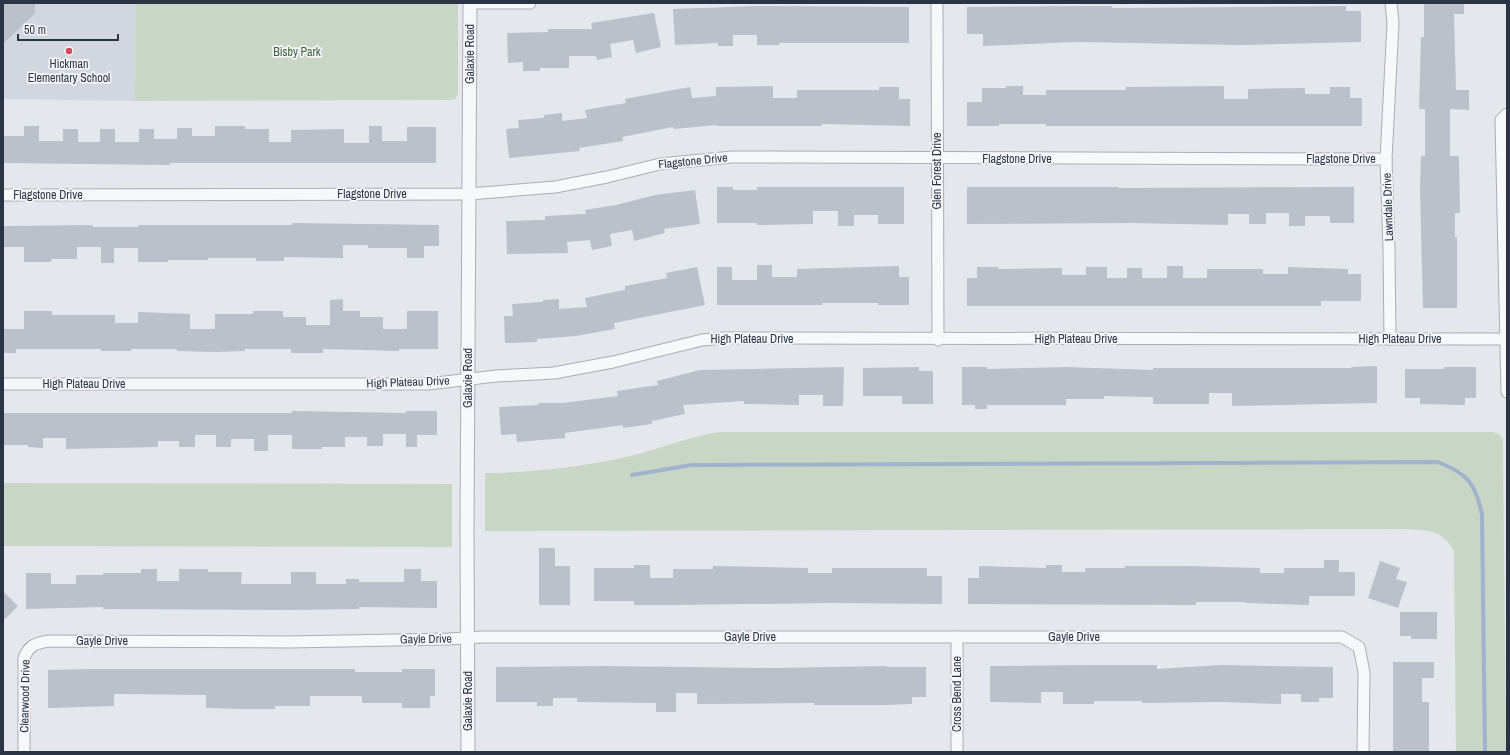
<svg xmlns="http://www.w3.org/2000/svg" width="1510" height="755" font-family="'Archivo Narrow',sans-serif">
<style>
.built{fill:#d2d6de}
.green{fill:#c9d6c5}
.lines{fill:none;stroke-linecap:round;stroke-linejoin:round}
.stream{stroke:#9fb4cc;stroke-width:4}
.building{fill:#bbc0ca}
.minor-casing{stroke:#a9aeb7;stroke-width:13}
.tertiary-casing{stroke:#a9aeb7;stroke-width:15}
.minor{stroke:#f7f8fa;stroke-width:11}
.tertiary{stroke:#f7f8fa;stroke-width:13}
.poi-dot{fill:#d1495b;stroke:#f4f6f9;stroke-width:1.5}
.labels{text-anchor:middle;dominant-baseline:central;stroke-width:3.5;stroke-linejoin:round;paint-order:stroke}
.park-label{font-size:12px;fill:#3f6138;stroke:#f4f6f9}
.street-label{font-size:12px;fill:#2b3445;stroke:#f4f6f9}
.poi-label{font-size:12px;fill:#2b3445;stroke:#f4f6f9}
</style>
<rect width="100%" height="100%" fill="#e4e7ec"/>
<path class="built" d="M3,3H136L135,101L3,99Z"/>
<g class="green">
<path d="M136,3H458V94L455,99L449,100L135,101Z"/>
<path d="M720,432H1492L1499,434L1503,439L1506,752H1456L1454,551C1440,528 1429,531 1405,529L485,531V473C530,473 578,467 622,458C655,451 686,437 720,432Z"/>
<path d="M3,483L452,484V547L3,546Z"/>
</g>
<g class="lines">
<path class="stream" d="M632,475L692,465L1438,462C1468,474 1475,483 1482,514L1485,752"/>
</g>
<g class="building">
<path d="M3,3H35V13L3,44Z"/>
<path d="M1424,3H1464V14H1454L1456,90H1469V110L1450,109V156H1459L1460,213H1455V237H1457V308H1423L1420,188L1421,156H1425V109H1419L1421,37H1424Z"/>
<path d="M757,6L909,7V43H779V45H757V35H733V46H718V43L675,45L673,9Z"/>
<path d="M1087,6H1112V8L1346,6V11H1361V42L1240,45L1077,42L983,46V34H967V7Z"/>
<path d="M654,13L661,47L636,53L633,40L610,44L612,57L597,60L596,56H569V68H540V71H523V62L508,63L507,33L548,32V29H592L591,23Z"/>
<path d="M773,86V98H797V90H879V87H899V99H910V126L822,124V126H717V125L674,129L673,127L622,137L623,141L579,148L580,151L509,158L506,129L519,128L518,120L544,118V115L562,113V121L587,118L585,110L626,103L625,99L673,90L690,87L692,98L716,96V87Z"/>
<path d="M1006,86H1023V95H1046V90H1126V87L1224,86V99H1248V89L1305,88V94H1330V87H1350V98H1362V126H1046V124H999V126H967V102H982V88H1006Z"/>
<path d="M24,126H39V141H63V129H78V142H100V129H115V142H139V129H154V139H177V128H192V136H215V126H245V129H269V142H291V130L344,129V143H369V126H382V141H407V127H436V163H170V165L3,163V136H24Z"/>
<path d="M717,187H733V190H757V187H904V224H878V215H854V226H838V211H813V224L757,225V223H717Z"/>
<path d="M967,187H1118V188L1354,187V223H1330V216H1305V226H1289V213H1266V224H1249V214H1228V225L1132,223L967,224Z"/>
<path d="M695,190L700,224L664,229L665,233L634,241L632,230L610,234L612,246L592,250L590,240L567,242L568,253L507,254L506,221L545,220V216L586,214L585,210L616,205L655,195Z"/>
<path d="M292,223L439,225V246H424V258H407V248H368V245H343V258L284,257V261H256V258H208V260H168V262H138V248H114V263H101V247H77V259H51V262H24V247H3V226L93,225V227H138V225H292Z"/>
<path d="M757,265H772V277H797V269L899,266V277H909V305H878V303H822V305H717V267H732V280H757Z"/>
<path d="M1167,266H1183V278H1207V269H1263V274H1288V267L1348,269V274H1361V301H1321V306H967V278H977V267H998V269L1062,268V275H1086V267H1107V278H1127V268H1142V278H1167Z"/>
<path d="M697,267L705,305L614,323L615,329L576,336L537,339V342L505,343L504,316H513L512,304L543,302V300L559,299V309L587,307L585,298L625,290V286L667,278L666,273Z"/>
<path d="M343,299V311H360V317H383V329H407V311H438V349H399V351L323,349V353H291V349H245V351L215,352L177,351V349H131V351H101V349H16V353H3V329H24V311H52V315H115V323H138V312L190,314V329H215V314H253V311H283V317H306V325H330V300Z"/>
<path d="M1377,366V403L1232,406V393H1209V404H1153V397L1104,396V399H1066V405H987V409H975V405H962V367H987V369L1066,367L1153,370V368H1351V367Z"/>
<path d="M844,367L843,406H823V395H799V405L744,404V401L683,405L685,414L652,421V424L623,428V425L565,433V438L517,442L516,434L501,435L499,407L538,405V403H563L618,396L617,391L658,385L657,381L700,370Z"/>
<path d="M919,367V371H933V404H902V396H863V368Z"/>
<path d="M1444,367H1476V398H1465V405L1420,404V398H1405V369H1444Z"/>
<path d="M292,411L406,413V411H437V435H417V447H406V434H383V446H367V437H345V447H322V449H292V435H268V451H254V439H231V447H216V435H195V447H179V441H158V447L66,449V438H43V448L28,447V445H3V413H292Z"/>
<path d="M539,548H555V566H570V605H539Z"/>
<path d="M1324,560H1339V572H1355V596H1309V605L1245,603V602H1196V605L968,604V578H979V566L1046,568V565H1062V572H1085V568H1125V566H1185L1260,568V573H1284V568H1324Z"/>
<path d="M1380,561L1400,568L1396,579L1407,582L1398,608L1368,598Z"/>
<path d="M634,565H650V578H673V569H713V566L808,568V573H832V568H927V576H942V604L832,603L673,605H634V601H594V568H634Z"/>
<path d="M141,569H157V581H179V569H208V572H242L241,584H291V572H316V584H346V579H359V582H404V569H421V581H437V608L359,607V609L285,610L103,609V607L26,609V573H51V584H76V575H103V573H141Z"/>
<path d="M3,591L18,606L3,621Z"/>
<path d="M1400,612H1437V639H1411V636H1400Z"/>
<path d="M1393,662H1434V678H1422V702H1429V752H1393Z"/>
<path d="M1094,665H1157V669L1221,665L1333,667V698H1319V702H1301V694H1281V704L1221,702L1142,703V701H1094V704H1063V692H1041V703L990,702V666Z"/>
<path d="M601,666L774,668L887,666V667H926V697H912V704L887,705H814V703L697,704V693H676V712H656V703L577,702V698H553V706H537V702H496V667Z"/>
<path d="M89,669H355V672H402V669H435V696H430V708H402V703H362V696H310V706H275V709H245L206,708V695L114,694V706L48,708V670Z"/>
</g>
<g class="lines">
<g class="minor-casing">
<g id="minor">
<path d="M470,3H530"/>
<path d="M937,3L938,340"/>
<path d="M1507,114L1501,120L1507,392"/>
<path d="M3,195L469,194L555,187L607,177L660,164L732,157L1386,159"/>
<path d="M1390,339L1389,250L1386,159L1393,23L1391,3"/>
<path d="M3,384H428L496,376L554,373L613,362L702,340L724,338L1505,339"/>
<path d="M957,637V752"/>
<path d="M24,752V658C29,645 36,643 49,641L289,642L448,639L483,637H1342L1359,647L1364,672L1363,752"/>
</g>
</g>
<g class="tertiary-casing">
<path id="tertiary" d="M468,752L467,530L470,3"/>
</g>
<use href="#minor" class="minor"/>
<use href="#tertiary" class="tertiary"/>
</g>
<circle class="poi-dot" cx="69" cy="51" r="4"/>
<g class="labels">
<g class="park-label">
<text x="297" y="52">Bisby Park</text>
</g>
<g class="street-label">
<text transform="translate(470 54) rotate(-90)">Galaxie Road</text>
<text x="1017" y="159">Flagstone Drive</text>
<text x="1341" y="159">Flagstone Drive</text>
<text transform="translate(693 161) rotate(-6)">Flagstone Drive</text>
<text transform="translate(937 171) rotate(-90)">Glen Forest Drive</text>
<text x="372" y="194">Flagstone Drive</text>
<text x="48" y="195">Flagstone Drive</text>
<text transform="translate(1388 207) rotate(-92)">Lawndale Drive</text>
<text x="752" y="339">High Plateau Drive</text>
<text x="1076" y="339">High Plateau Drive</text>
<text x="1400" y="339">High Plateau Drive</text>
<text transform="translate(468 378) rotate(-90)">Galaxie Road</text>
<text transform="translate(408 382) rotate(-2)">High Plateau Drive</text>
<text x="84" y="384">High Plateau Drive</text>
<text x="750" y="637">Gayle Drive</text>
<text x="1074" y="637">Gayle Drive</text>
<text transform="translate(426 639) rotate(-1)">Gayle Drive</text>
<text x="102" y="641">Gayle Drive</text>
<text transform="translate(957 694) rotate(-90)">Cross Bend Lane</text>
<text transform="translate(25 696) rotate(-89)">Clearwood Drive</text>
<text transform="translate(468 701) rotate(-90)">Galaxie Road</text>
</g>
<g class="poi-label">
<text x="69" y="64">Hickman<tspan x="69" dy="14">Elementary School</tspan></text>
</g>
</g>
<rect width="1510" height="755" fill="none" stroke="#2b3445" stroke-width="8"/>
<path d="M18 34v6h100v-6" fill="none" stroke="#2b3445" stroke-width="2"/>
<text x="24" y="34" font-size="12" fill="#2b3445" stroke="#f4f6f9" stroke-width="3" paint-order="stroke">50 m</text>
</svg>
